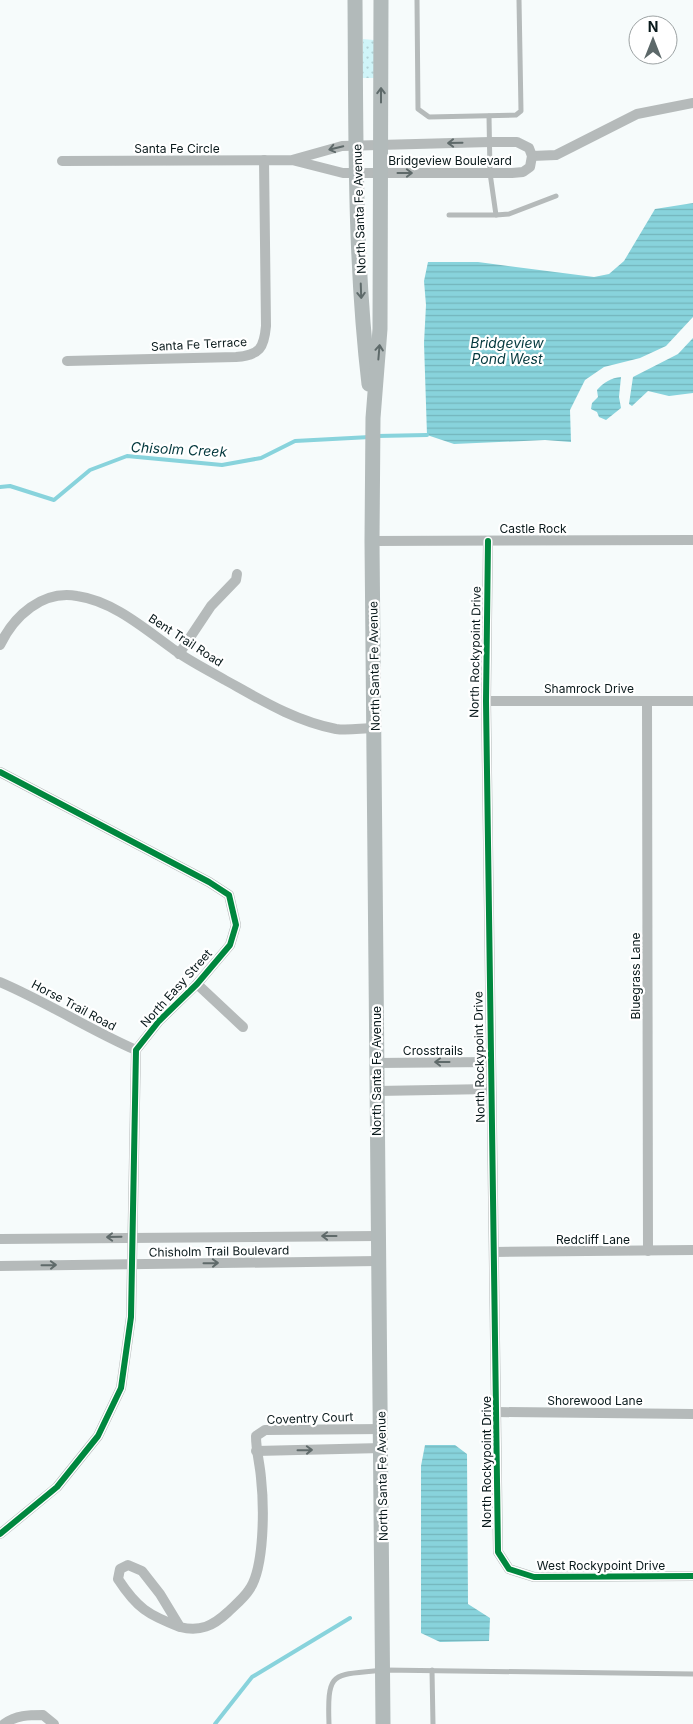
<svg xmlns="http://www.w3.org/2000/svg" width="693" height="1724" font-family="Inter,sans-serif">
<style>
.grass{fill:url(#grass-dots)}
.water{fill:url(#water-rules)}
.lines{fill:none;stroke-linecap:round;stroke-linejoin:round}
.stream{stroke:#88d3dc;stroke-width:4}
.lane{stroke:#b5baba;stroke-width:5}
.street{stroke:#b5baba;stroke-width:10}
.secondary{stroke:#b2baba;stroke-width:15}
.cycleway-casing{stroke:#fff;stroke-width:9}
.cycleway{stroke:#00873e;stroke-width:6}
.oneway{stroke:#5e6a6a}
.oneway2{stroke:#5f6a6a}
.labels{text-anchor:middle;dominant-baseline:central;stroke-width:4.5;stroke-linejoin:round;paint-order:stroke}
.street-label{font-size:12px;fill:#09191b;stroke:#fff}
.water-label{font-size:14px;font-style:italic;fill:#03383d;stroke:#fff}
</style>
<defs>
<pattern id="grass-dots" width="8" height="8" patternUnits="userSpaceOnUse" patternTransform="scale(1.25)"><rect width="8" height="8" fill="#d0f5f9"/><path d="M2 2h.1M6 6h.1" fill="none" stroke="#b1d1d5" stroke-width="1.8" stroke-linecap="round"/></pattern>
<pattern id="water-rules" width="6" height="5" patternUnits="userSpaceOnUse" patternTransform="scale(1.25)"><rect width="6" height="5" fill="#88d3dc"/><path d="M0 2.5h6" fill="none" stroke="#74b5bc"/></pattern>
</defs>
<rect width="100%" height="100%" fill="#f6fbfb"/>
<path class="grass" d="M363,39L374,40V78H362Z"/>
<g class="water">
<path d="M693,203V317L666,346L640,358L604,367L585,380L570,410L571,442L545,440L454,444L427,435L424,343L426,305L424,281L428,262H478L594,277L609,274L624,261L655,209Z"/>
<path d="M693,338V393L669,396L648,391L632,406L629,404L633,377L678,354Z"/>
<path d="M621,377L619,397L621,408L606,420L599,417L597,412L591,409L592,403L598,397L597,390C604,382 611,378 621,377Z"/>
<path d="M425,1445H455L467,1454L468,1604L490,1618L489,1641L440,1642L421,1633V1466Z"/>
</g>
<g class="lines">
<g class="stream">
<path d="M377,436L427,435"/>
<path d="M0,487L10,486L54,500L90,470L127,456L222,465L261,458L295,441L370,437"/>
<path d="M215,1724L252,1677L350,1618"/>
</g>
<g class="lane">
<path d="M417,0L418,109L429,117L516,115L521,111L519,0"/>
<path d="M489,116L490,173L496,215L509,214L556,196"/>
<path d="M449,215H496"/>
<path d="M432,1670L433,1724"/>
<path d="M329,1724C327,1668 333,1676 384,1670L693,1674"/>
</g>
<g class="street">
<path d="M532,156L556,155L637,114L693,103"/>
<path d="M62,161L292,160L343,173H512L523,172L530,167L532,156L529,148L517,142H490L342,146L292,160"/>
<path d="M67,361L236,357C260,355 264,348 266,326L264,160"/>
<path d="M372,541L693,540"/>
<path d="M488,541L486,701L498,1552L509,1569L534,1577L693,1576"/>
<path d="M0,645C14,616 42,590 77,596C113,601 145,629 173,649C189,661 208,670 225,680C261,700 295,721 336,729C348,731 362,728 374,728"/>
<path d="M179,654L211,606L236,580L237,574"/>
<path d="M486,701H693"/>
<path d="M647,701L648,1251"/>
<path d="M0,772L209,882L229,895L236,925L230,945L197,984L159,1021L136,1050L131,1317L121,1388L98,1436L57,1487L0,1534"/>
<path d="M0,982C47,1002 90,1030 136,1050"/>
<path d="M197,984L243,1027"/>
<path d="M376,1063L491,1062"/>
<path d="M377,1091L490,1089"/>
<path d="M0,1239L378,1236"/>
<path d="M494,1252L693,1250"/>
<path d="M0,1266L378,1261"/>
<path d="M497,1412L693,1414"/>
<path d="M256,1451L382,1448"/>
<path d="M180,1627C148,1615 137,1608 118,1579L120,1569L128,1565L142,1571L160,1594L180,1627C200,1632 213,1626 228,1612C235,1605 244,1598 249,1590C265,1568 264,1505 261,1478C260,1464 256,1451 256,1436L265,1430L382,1429"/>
<path d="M4,1724C16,1715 29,1715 43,1715L54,1724"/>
</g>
<g class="secondary">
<path d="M355,0C356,128 354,257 369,384"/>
<path d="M381,0L380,329L373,418L372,541L383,1724"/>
</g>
<g class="cycleway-casing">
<g id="cycleway">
<path d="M488,541L486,701L498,1552L509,1569L534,1577L693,1576"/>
<path d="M0,772L209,882L229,895L236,925L230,945L197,984L159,1021L136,1050L131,1317L121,1388L98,1436L57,1487L0,1534"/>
</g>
</g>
<use href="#cycleway" class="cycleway"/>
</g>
<defs><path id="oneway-shaft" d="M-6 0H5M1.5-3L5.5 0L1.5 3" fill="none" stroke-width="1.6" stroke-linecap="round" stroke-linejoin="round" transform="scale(1.25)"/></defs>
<g class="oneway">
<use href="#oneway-shaft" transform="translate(381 95) rotate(-90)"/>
<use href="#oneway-shaft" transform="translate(361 291) rotate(88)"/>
<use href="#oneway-shaft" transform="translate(379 352) rotate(-85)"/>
</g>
<g class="oneway2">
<use href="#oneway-shaft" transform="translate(455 143) rotate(179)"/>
<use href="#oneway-shaft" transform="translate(336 148) rotate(166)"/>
<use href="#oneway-shaft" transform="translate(405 173)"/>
<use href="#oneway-shaft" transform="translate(442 1062) rotate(180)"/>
<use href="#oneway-shaft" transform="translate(329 1236) rotate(180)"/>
<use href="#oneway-shaft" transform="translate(114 1237) rotate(179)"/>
<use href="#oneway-shaft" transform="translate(211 1263) rotate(-1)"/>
<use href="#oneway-shaft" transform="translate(49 1265) rotate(-1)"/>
<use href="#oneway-shaft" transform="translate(305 1450) rotate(-1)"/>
</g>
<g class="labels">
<g class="street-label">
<text x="177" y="148">Santa Fe Circle</text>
<text x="450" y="160">Bridgeview Boulevard</text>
<text transform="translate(359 209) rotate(-92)">North Santa Fe Avenue</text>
<text transform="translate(199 344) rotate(-3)">Santa Fe Terrace</text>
<text x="533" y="528">Castle Rock</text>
<text transform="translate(186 640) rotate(33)">Bent Trail Road</text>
<text transform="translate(475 652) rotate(-89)">North Rockypoint Drive</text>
<text transform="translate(374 666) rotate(-91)">North Santa Fe Avenue</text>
<text x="589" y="688">Shamrock Drive</text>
<text transform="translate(635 976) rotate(-90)">Bluegrass Lane</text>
<text transform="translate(176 988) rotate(-48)">North Easy Street</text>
<text transform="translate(74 1005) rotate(28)">Horse Trail Road</text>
<text x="433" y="1050">Crosstrails</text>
<text transform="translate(479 1057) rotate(-91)">North Rockypoint Drive</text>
<text transform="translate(376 1071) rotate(-90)">North Santa Fe Avenue</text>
<text x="593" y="1239">Redcliff Lane</text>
<text transform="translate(219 1251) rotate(-1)">Chisholm Trail Boulevard</text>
<text x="595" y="1400">Shorewood Lane</text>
<text transform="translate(310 1418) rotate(-2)">Coventry Court</text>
<text transform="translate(486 1462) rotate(-90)">North Rockypoint Drive</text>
<text transform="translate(382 1476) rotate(-91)">North Santa Fe Avenue</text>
<text x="601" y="1565">West Rockypoint Drive</text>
</g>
<g class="water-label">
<text x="507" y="342">Bridgeview<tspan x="507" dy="16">Pond West</tspan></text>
<text transform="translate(179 449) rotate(3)">Chisolm Creek</text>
</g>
</g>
<g transform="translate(653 40)"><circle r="24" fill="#ffffff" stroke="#9da3a4"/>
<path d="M0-4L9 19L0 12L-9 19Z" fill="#5c6869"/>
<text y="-8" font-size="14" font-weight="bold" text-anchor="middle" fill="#09191b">N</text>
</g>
</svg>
